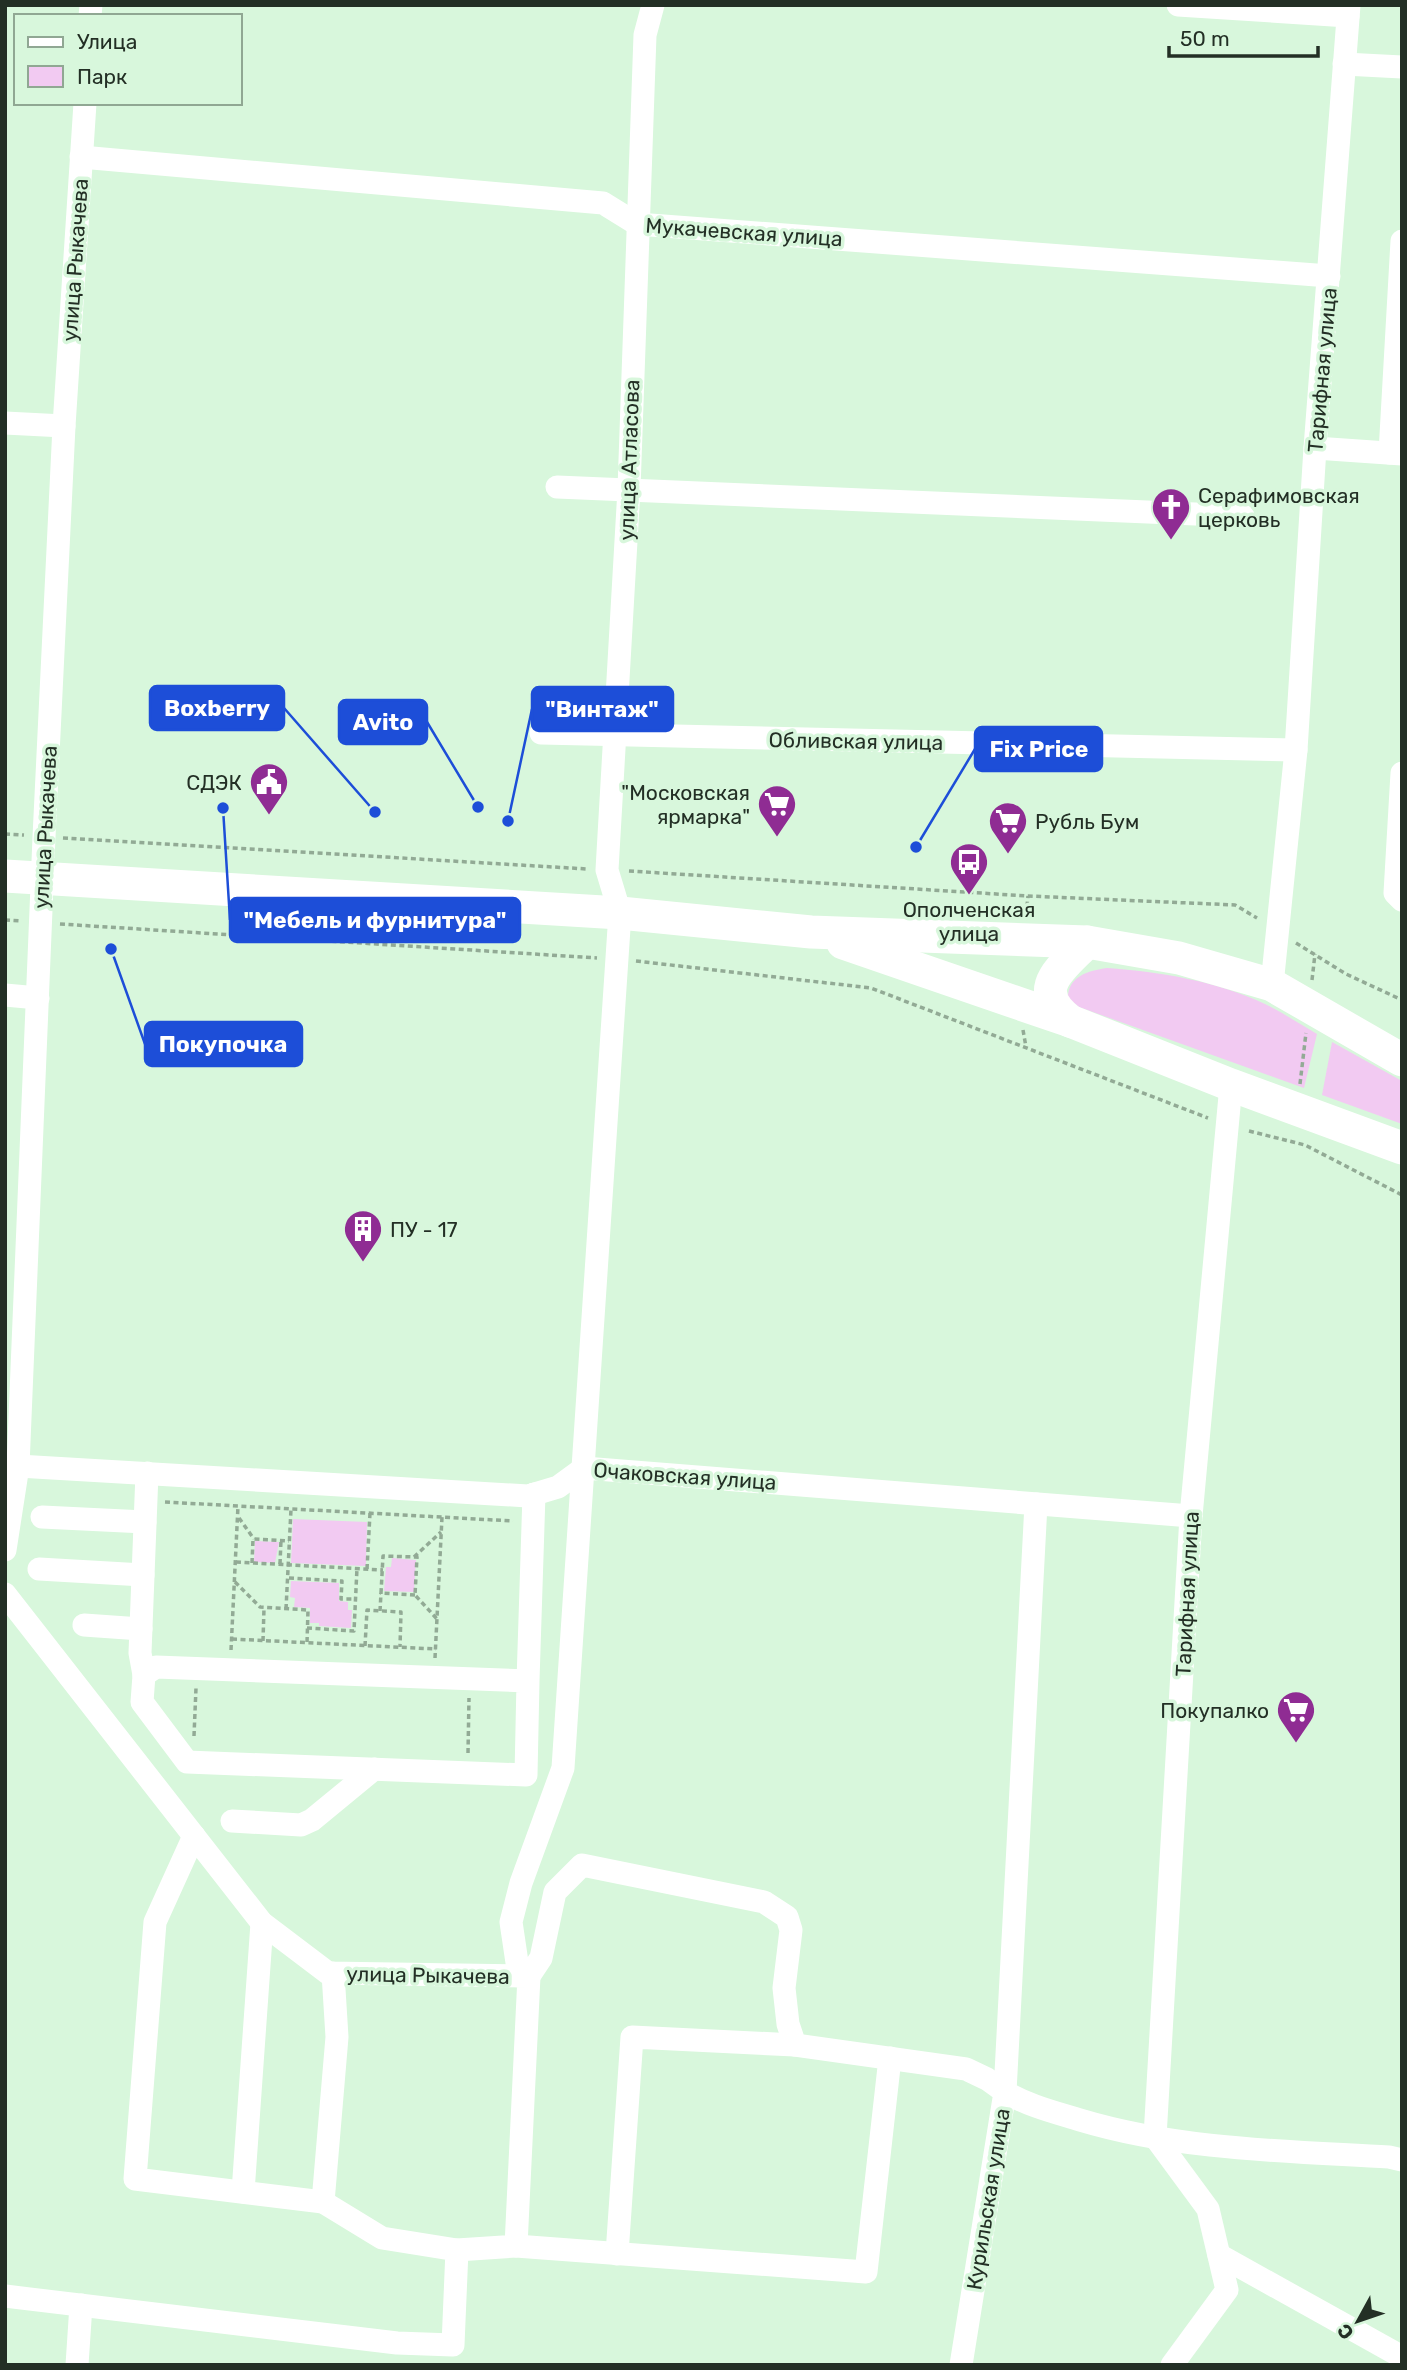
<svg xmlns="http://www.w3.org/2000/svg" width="1407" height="2370" font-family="Rubik,sans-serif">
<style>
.green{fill:#f2caf2}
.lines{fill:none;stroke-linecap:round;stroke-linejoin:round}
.path{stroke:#92aa95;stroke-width:3.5;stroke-dasharray:5 3.5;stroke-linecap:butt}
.minor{stroke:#fff;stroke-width:23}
.highway{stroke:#fff;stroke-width:33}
.labels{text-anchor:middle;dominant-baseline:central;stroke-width:7;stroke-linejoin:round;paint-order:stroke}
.street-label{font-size:21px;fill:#232f25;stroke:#d8f7dc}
.poi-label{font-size:21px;fill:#232f25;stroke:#d8f7dc;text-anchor:start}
.leader{fill:none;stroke:#1d4ed8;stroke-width:2.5}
.callout-dot{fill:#1d4ed8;stroke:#d8f7dc;stroke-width:2.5}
.callout{fill:#1d4ed8;stroke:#1d4ed8;stroke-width:2.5}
.callout-label{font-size:23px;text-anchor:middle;font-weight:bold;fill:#fff}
</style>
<rect width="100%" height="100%" fill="#d8f7dc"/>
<g class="green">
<path d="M1107,968C1161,972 1216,981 1265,1004C1283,1013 1300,1024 1317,1034L1304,1088L1079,1007L1068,998C1068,976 1088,971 1107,968Z"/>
<path d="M1332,1042L1402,1081V1124L1322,1095Z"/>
<path d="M293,1519L367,1522L366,1566L291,1563Z"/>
<path d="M255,1541L279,1542L275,1563L254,1562Z"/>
<path d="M392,1558L416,1560L414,1592L384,1591L386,1567H391Z"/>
<path d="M291,1581L339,1583V1601L348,1602V1610H352L351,1628L319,1626V1623H310V1608L294,1607L295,1598L290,1597Z"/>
</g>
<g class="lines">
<g class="path">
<path d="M5,834L24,835"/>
<path d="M63,838L587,869"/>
<path d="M629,871L1028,896L1235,905L1257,918"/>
<path d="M1026,915L1028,896"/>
<path d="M5,920L21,921"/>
<path d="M60,924L597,958"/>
<path d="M1296,943L1346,974L1402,1000"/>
<path d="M636,961L871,988L1208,1118"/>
<path d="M1312,980L1315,954"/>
<path d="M1023,1030L1026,1047"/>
<path d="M1300,1084L1306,1033"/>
<path d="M1249,1131L1305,1145L1402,1195"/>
<path d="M165,1502L513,1521"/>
<path d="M239,1518L254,1539"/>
<path d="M414,1557L441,1532"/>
<path d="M236,1562L383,1570"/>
<path d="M252,1563L253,1539L289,1541"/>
<path d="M280,1564L281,1540"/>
<path d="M367,1569L370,1513"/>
<path d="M289,1578L342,1581L341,1599H355"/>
<path d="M235,1582L260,1607L308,1610L307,1643"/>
<path d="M415,1595L381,1593L383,1556L417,1557L415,1595L437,1619"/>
<path d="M286,1609L291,1509"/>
<path d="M380,1611L381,1593"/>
<path d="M307,1628L354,1631L357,1568"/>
<path d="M232,1639L436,1649"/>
<path d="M263,1641L264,1608"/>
<path d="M365,1646L367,1610L401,1612L400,1647"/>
<path d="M231,1650L238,1506"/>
<path d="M435,1658L442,1517"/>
<path d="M194,1736L196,1688"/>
<path d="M468,1753L469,1698"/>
</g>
<g class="minor">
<path d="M653,5L645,35L629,489L607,870L620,913L563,1768L521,1883L511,1922L519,1976H529L541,1958L555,1892L582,1865L764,1902L787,1917L791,1930L784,1988L788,2024L795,2045L966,2069L987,2079L1005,2092L961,2365"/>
<path d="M1178,5L1348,16"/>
<path d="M90,16L91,5"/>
<path d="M1344,64L1402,67"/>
<path d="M81,157L603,203L637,224L1329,276"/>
<path d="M5,423L64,426"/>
<path d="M1315,448L1402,454"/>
<path d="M1390,453L1402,241"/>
<path d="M557,487L1243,516"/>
<path d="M541,733L1296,750"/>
<path d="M1402,773L1395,893L1402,900"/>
<path d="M1272,985L1296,750L1315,448L1349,5"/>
<path d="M5,995L38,998"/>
<path d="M18,1466L528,1496L558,1487L584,1468L1191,1516"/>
<path d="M1036,1504L1005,2092C1029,2106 1054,2112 1080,2120C1180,2150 1285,2151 1389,2157L1402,2160"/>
<path d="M42,1517L145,1522"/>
<path d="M5,1550L18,1466L44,837L64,426L85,103"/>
<path d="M39,1569L143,1575"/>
<path d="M5,1594L262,1923L328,1973L529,1976L516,2246L457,2250"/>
<path d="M84,1625L141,1629"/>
<path d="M144,1675L140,1653L147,1473"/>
<path d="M528,1681L526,1775L187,1762L142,1702L144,1675L156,1667L528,1681L534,1494"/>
<path d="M232,1821L301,1825L312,1820L374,1769"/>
<path d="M243,2192L262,1923"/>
<path d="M323,2202L337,2037L333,1973"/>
<path d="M516,2246L866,2272L890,2058"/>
<path d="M617,2254L632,2037L795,2045"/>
<path d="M1219,2255L1402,2357"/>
<path d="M5,2296L397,2343L453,2345L457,2250L382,2238L323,2202L135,2179L155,1922L194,1836"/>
<path d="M77,2365L81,2305"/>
<path d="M1172,2365L1227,2290L1208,2209L1155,2137L1191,1516L1231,1085"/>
</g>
<g class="highway">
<path d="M5,876L620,913L811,932L1087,942L1179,958L1272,985L1402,1060"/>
<path d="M843,943L1070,1021L1231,1085L1402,1148"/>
<path d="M1070,1021C1029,989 1061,969 1087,942"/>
</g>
</g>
<defs>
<g id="church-pin" transform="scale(2.0125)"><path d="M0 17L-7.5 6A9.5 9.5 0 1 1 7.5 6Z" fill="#8f2c93" stroke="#d8f7dc"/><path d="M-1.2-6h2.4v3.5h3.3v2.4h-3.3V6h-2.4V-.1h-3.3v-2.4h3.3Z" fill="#fff"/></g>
<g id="civic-pin" transform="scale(2.0125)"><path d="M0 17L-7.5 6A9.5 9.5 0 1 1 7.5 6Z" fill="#8f2c93" stroke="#d8f7dc"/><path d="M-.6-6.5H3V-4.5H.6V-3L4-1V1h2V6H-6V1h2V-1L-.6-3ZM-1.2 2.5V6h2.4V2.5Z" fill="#fff"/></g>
<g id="supermarket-pin" transform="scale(2.0125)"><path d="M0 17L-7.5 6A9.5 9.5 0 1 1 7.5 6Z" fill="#8f2c93" stroke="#d8f7dc"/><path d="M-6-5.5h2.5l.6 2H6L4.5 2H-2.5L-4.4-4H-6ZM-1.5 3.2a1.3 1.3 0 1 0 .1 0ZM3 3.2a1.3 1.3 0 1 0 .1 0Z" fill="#fff"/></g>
<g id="bus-pin" transform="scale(2.0125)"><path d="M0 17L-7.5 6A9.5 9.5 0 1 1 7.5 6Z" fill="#8f2c93" stroke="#d8f7dc"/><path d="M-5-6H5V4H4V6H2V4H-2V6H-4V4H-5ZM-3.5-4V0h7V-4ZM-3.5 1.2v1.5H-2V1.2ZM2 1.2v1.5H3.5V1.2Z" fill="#fff"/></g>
<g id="building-pin" transform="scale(2.0125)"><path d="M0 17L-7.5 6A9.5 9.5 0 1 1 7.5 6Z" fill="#8f2c93" stroke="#d8f7dc"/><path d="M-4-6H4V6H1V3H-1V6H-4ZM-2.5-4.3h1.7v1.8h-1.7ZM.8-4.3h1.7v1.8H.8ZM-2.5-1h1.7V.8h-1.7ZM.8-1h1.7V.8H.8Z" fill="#fff"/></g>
</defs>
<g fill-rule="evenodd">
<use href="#church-pin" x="1171" y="507"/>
<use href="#civic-pin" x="269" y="782"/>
<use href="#supermarket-pin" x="777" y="804"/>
<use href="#supermarket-pin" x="1008" y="821"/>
<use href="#bus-pin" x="969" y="862"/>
<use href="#building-pin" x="363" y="1229"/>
<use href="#supermarket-pin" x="1296" y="1710"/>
</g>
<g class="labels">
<g class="street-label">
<text transform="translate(744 232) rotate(4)">Мукачевская улица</text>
<text transform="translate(75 260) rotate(-86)">улица Рыкачева</text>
<text transform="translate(1322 370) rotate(-85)">Тарифная улица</text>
<text transform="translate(629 460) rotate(-88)">улица Атласова</text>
<text transform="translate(856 741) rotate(1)">Обливская улица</text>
<text transform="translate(45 827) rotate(-87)">улица Рыкачева</text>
<text transform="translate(685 1476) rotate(4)">Очаковская улица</text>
<text transform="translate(1187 1594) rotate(-87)">Тарифная улица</text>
<text transform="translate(428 1975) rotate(1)">улица Рыкачева</text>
<text transform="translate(988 2199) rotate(-81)">Курильская улица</text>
</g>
<g class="poi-label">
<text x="1198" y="495">Серафимовская<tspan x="1198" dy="24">церковь</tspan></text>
<text x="242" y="782" text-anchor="end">СДЭК</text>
<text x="750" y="792" text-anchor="end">"Московская<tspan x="750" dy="24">ярмарка"</tspan></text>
<text x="1035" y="821">Рубль Бум</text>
<text x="969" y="909" text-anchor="middle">Ополченская<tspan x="969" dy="24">улица</tspan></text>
<text x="390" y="1229">ПУ - 17</text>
<text x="1269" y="1710" text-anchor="end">Покупалко</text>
</g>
</g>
<path class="leader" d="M375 812L284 708M508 821L532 709M478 807L427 722M916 847L975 749M223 808L230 920M111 949L145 1044"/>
<g class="callout-dot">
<circle cx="375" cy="812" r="7"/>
<circle cx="508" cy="821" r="7"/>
<circle cx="478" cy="807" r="7"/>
<circle cx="916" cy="847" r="7"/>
<circle cx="223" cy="808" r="7"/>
<circle cx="111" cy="949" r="7"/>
</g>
<g class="callout">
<rect x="150" y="686" width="134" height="44" rx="7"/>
<rect x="532" y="687" width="141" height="44" rx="7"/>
<rect x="339" y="700" width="88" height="44" rx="7"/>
<rect x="975" y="727" width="127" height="44" rx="7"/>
<rect x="230" y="898" width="290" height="44" rx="7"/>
<rect x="145" y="1022" width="157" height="44" rx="7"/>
</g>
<g class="callout-label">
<text x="217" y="716">Boxberry</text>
<text x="602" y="717">"Винтаж"</text>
<text x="383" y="730">Avito</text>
<text x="1039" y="757">Fix Price</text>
<text x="375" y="928">"Мебель и фурнитура"</text>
<text x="223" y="1052">Покупочка</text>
</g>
<rect width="1407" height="2370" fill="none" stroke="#232f25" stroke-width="14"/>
<rect x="14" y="14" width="228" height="91" fill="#d8f7dc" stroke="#90a793" stroke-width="2"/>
<rect x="28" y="37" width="35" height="10" fill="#ffffff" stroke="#90a793" stroke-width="2"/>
<text x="77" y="49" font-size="21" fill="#232f25">Улица</text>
<rect x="28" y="66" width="35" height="21" fill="#f2caf2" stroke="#90a793" stroke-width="2"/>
<text x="77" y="84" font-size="21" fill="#232f25">Парк</text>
<g transform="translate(1358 2321) rotate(230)" stroke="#d8f7dc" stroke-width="5" paint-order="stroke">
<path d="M0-5L12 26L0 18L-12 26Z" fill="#232f25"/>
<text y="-10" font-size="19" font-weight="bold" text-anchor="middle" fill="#232f25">С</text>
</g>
<path d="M1169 46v10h149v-10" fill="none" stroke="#232f25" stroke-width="3.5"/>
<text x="1180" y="46" font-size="21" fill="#232f25" stroke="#d8f7dc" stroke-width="5" paint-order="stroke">50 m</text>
</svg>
